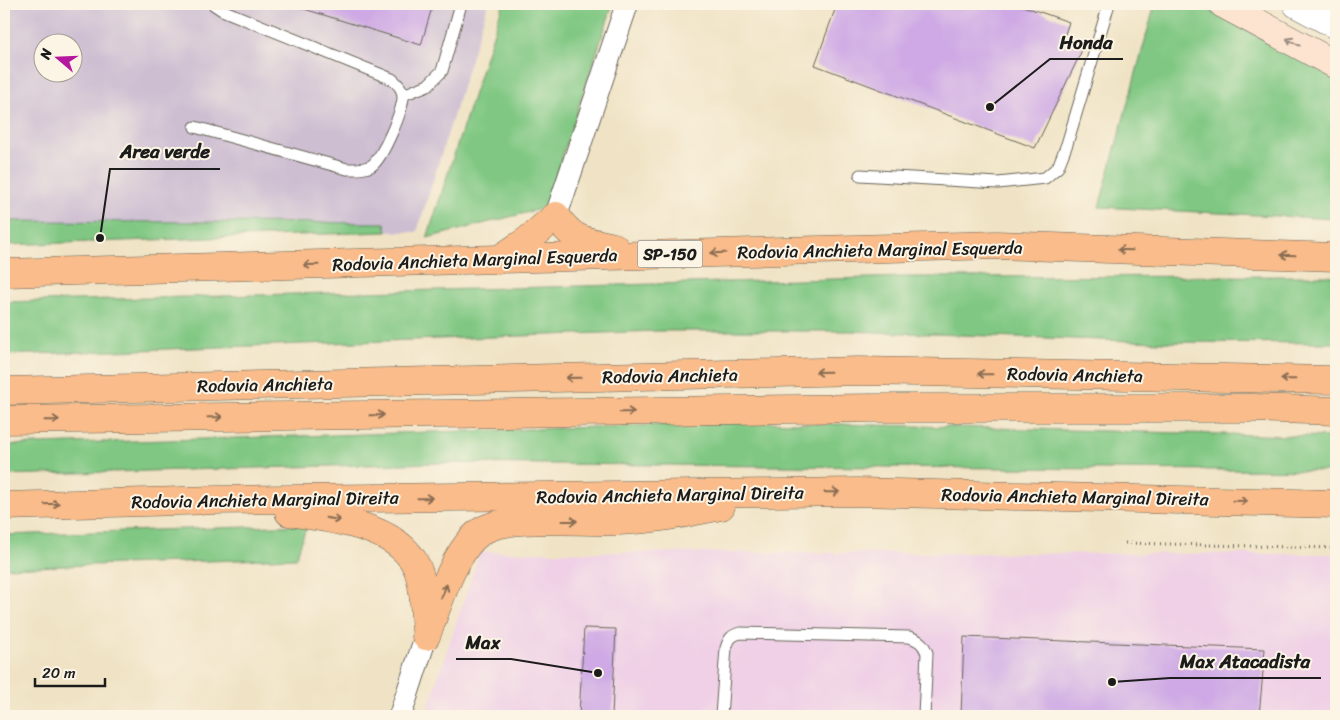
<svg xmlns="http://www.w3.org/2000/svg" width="1340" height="720" font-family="Sriracha,sans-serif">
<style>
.built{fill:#efd0e6}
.industrial{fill:#cdbed2;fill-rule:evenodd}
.green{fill:#7fc782;stroke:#4e724f}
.building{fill:#cea9e5}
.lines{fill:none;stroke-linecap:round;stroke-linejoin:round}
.service-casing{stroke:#666257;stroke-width:13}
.minor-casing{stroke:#666257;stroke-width:24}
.tertiary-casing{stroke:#666257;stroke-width:29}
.secondary-casing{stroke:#666257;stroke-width:29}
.trunk-casing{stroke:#666257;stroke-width:29}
.motorway-casing{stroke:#666257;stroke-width:29}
.path{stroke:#666257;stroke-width:3;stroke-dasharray:1 4;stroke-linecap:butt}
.service{stroke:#fff;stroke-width:11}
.minor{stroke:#fff;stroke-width:22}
.tertiary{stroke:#fff;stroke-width:28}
.secondary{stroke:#fde4d0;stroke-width:28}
.trunk{stroke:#f9bc8a;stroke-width:28}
.motorway{stroke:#f9bc8a;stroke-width:28}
.oneway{stroke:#988a7f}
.oneway2{stroke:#8a6c53}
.labels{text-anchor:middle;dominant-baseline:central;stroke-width:4;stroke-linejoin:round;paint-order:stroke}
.shield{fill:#fcf5e5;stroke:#5f5d58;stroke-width:1}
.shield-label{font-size:16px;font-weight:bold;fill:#1c1c1c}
.street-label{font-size:18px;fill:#1c1c1c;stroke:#fcf5e5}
.leader{fill:none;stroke:#1c1c1c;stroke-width:2}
.callout-dot{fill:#1c1c1c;stroke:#fcf5e5;stroke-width:2}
.callout-label{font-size:19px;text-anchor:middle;font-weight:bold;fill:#1c1c1c;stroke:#fcf5e5;stroke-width:4;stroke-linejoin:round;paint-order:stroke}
</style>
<rect width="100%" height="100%" fill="#fcf5e5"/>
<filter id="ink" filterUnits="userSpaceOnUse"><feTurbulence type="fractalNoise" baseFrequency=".02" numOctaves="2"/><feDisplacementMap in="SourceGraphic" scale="10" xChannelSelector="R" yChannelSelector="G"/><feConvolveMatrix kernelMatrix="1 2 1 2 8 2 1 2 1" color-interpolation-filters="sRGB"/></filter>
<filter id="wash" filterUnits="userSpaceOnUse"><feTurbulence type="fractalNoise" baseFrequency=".0096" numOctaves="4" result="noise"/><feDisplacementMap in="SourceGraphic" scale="20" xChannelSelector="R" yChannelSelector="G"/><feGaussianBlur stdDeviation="1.12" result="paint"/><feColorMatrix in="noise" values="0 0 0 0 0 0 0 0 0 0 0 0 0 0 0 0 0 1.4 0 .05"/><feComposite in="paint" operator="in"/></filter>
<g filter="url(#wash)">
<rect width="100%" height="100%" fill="#f0e3c5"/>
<path class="built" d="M480,552L1336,554V716H425Z"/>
<path class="industrial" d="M4,4H488L417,232L4,229ZM42,42H72V72H42Z"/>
<g class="green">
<path d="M503,4H613L545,208L427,238Z"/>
<path d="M1155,4H1199L1336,77V219L1099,207Z"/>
<path d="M4,221L385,223L387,232L4,245Z"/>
<path d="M1314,276H1336V343L1160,342L847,331H657L4,355V302L906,277Z"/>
<path d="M761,422L1336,437V471L437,463L4,475V445Z"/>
<path d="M307,525L296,558L4,568V535Z"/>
</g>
<g id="blocks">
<g class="building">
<path d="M288,4H433L421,45Z"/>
<path d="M837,4H1017L1069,22L1063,40L1084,46L1035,148L815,65Z"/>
<path d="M584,628L616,629L612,716H579Z"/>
<path d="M964,637L1265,649L1259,716H961Z"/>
</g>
</g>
</g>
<g filter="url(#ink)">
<use href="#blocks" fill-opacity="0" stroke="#666257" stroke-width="1"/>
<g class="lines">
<g class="service-casing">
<g id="service">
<path d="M403,95L428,85L442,71L461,4"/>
<path d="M195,127L347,169C355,169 363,170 371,166C382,160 404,108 403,95C402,88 397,83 392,79L222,10L213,4"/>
<path d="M860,175L998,183L1045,178L1058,167L1067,144L1109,4"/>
<path d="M721,716L726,648C729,639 731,635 741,633L909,637C919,640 923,643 927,653L924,716"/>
</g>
</g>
<g class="minor-casing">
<g id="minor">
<path d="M556,216L627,4"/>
<path d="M400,716L426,636"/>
</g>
</g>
<g class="tertiary-casing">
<path id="tertiary" d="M1297,4L1336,25"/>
</g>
<g class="secondary-casing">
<path id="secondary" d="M1223,4L1336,65"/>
</g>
<g class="trunk-casing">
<g id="trunk">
<path d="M498,260L528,240L556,216C575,243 584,240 614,247"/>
<path d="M4,273L997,245L1336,257"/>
<path d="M4,506L216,500L858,492L1336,504"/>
<path d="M289,512C330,519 404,525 419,573C425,591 424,612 426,630"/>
<path d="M426,636C438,606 453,552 480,532C507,513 584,523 619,521C654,520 687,513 721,506"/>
</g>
</g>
<g class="motorway-casing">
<g id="motorway">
<path d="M4,391L859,371L1336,380"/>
<path d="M4,420L871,408H1254L1336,411"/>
</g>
</g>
<path class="path" d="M1125,543L1336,548"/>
<use href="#service" class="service"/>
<use href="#minor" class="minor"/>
<use href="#tertiary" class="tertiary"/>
<use href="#secondary" class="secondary"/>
<use href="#trunk" class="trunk"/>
<use href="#motorway" class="motorway"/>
</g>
<defs><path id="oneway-shaft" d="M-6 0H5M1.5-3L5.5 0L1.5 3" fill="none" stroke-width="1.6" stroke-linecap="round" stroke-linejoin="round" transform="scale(1.25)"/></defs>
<use class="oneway" href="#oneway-shaft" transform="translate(1293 42) rotate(-152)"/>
<g class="oneway2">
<use href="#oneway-shaft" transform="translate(1125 250) rotate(-178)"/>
<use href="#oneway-shaft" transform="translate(718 253) rotate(178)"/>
<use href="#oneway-shaft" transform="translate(1288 255) rotate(-178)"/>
<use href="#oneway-shaft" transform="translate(311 265) rotate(179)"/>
<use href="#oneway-shaft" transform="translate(823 372) rotate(179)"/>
<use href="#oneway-shaft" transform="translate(985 374) rotate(-179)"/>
<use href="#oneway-shaft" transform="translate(573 378) rotate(179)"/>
<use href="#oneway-shaft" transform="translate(1288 379) rotate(-179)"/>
<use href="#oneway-shaft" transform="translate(627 412) rotate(-1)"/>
<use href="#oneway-shaft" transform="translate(377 415) rotate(-1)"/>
<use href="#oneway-shaft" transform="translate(215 417) rotate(-1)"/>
<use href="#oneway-shaft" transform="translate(52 420) rotate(-1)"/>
<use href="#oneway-shaft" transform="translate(832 492) rotate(-1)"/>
<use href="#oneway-shaft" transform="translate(425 498) rotate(-1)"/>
<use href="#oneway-shaft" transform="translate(1240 501) rotate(1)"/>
<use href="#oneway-shaft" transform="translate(52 504) rotate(-2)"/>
<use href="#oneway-shaft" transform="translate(333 519) rotate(9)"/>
<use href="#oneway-shaft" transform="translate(570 521)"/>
<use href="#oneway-shaft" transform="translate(444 591) rotate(-68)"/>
</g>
</g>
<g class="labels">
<rect class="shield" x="637.5" y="240.5" width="65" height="27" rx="4"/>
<g class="shield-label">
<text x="670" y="254">SP-150</text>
</g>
<g class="street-label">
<text transform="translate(880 250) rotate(-1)">Rodovia Anchieta Marginal Esquerda</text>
<text transform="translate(475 260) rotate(-2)">Rodovia Anchieta Marginal Esquerda</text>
<text transform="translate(1075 375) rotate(1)">Rodovia Anchieta</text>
<text transform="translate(670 376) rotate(-1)">Rodovia Anchieta</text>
<text transform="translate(265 385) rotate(-1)">Rodovia Anchieta</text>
<text transform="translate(670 495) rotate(-1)">Rodovia Anchieta Marginal Direita</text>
<text transform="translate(1075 497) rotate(1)">Rodovia Anchieta Marginal Direita</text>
<text transform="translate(265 500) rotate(-1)">Rodovia Anchieta Marginal Direita</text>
</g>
</g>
<path class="leader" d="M990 107L1050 59H1123M100 238L110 169H220M598 673L511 659H456M1112 682L1170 678H1321"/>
<g class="callout-dot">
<circle cx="990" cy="107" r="5"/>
<circle cx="100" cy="238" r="5"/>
<circle cx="598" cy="673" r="5"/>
<circle cx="1112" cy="682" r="5"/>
</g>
<g class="callout-label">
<text x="1086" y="49">Honda</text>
<text x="165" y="158">Area verde</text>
<text x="483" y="649">Max</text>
<text x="1245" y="668">Max Atacadista</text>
</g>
<rect width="1340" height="720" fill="none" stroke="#fcf5e5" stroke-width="20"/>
<g transform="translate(58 58) rotate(289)"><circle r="24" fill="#fcf5e5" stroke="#a29e95"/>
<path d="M0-4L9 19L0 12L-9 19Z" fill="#b5179e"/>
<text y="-8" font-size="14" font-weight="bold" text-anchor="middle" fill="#1c1c1c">N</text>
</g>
<path d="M35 678v8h70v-8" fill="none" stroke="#1c1c1c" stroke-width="2.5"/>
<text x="42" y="678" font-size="15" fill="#1c1c1c" stroke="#fcf5e5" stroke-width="4" paint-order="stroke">20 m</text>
</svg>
